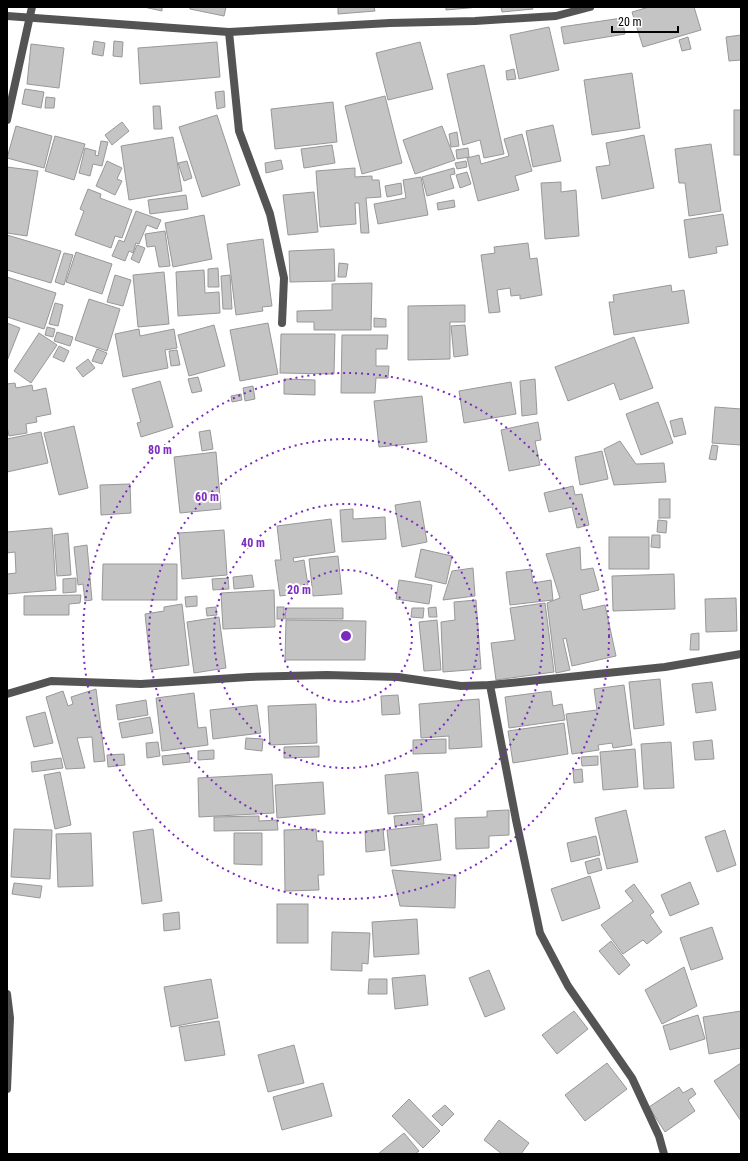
<svg xmlns="http://www.w3.org/2000/svg" width="748" height="1161" font-family="'Roboto Condensed',sans-serif">
<style>
.building{fill:#c4c4c4;stroke:#989898}
.lines{fill:none;stroke-linecap:round;stroke-linejoin:round}
.street{stroke:#545454;stroke-width:8}
.ring{fill:none;stroke:#7b2cbf;stroke-width:2;stroke-dasharray:2 4}
.centre{fill:#7b2cbf;stroke:#fff;stroke-width:2}
.ring-label{font-size:12px;text-anchor:middle;font-weight:bold;fill:#7b2cbf;stroke:#fff;stroke-width:4;stroke-linejoin:round;paint-order:stroke}
</style>
<rect width="100%" height="100%" fill="#fff"/>
<g class="building">
<path d="M144,7H162V11Z"/>
<path d="M190,7H226L224,16L190,9Z"/>
<path d="M338,7H374L375,11L338,14Z"/>
<path d="M446,7H479L446,10Z"/>
<path d="M501,7H532L533,9L502,12Z"/>
<path d="M649,7H694L701,30L643,47L632,12Z"/>
<path d="M622,18L625,34L564,44L561,27Z"/>
<path d="M549,27L559,70L519,79L510,35Z"/>
<path d="M741,35V60L729,61L726,37Z"/>
<path d="M688,37L691,49L682,51L679,40Z"/>
<path d="M94,41L105,43L103,56L92,54Z"/>
<path d="M114,41L123,42L122,57L113,56Z"/>
<path d="M217,42L220,77L140,84L138,48Z"/>
<path d="M420,42L433,89L388,100L376,53Z"/>
<path d="M31,44L64,48L59,88L27,84Z"/>
<path d="M484,65L504,154L484,158L480,140L463,145L447,74Z"/>
<path d="M514,69L516,79L507,80L506,71Z"/>
<path d="M632,73L640,128L592,135L584,80Z"/>
<path d="M25,89L44,92L41,108L22,104Z"/>
<path d="M224,91L225,107L217,109L215,92Z"/>
<path d="M385,96L402,163L362,174L345,106Z"/>
<path d="M46,97L55,98L54,108H45Z"/>
<path d="M333,102L337,142L275,149L271,109Z"/>
<path d="M153,106H160L162,129H154Z"/>
<rect x="734" y="110" width="7" height="45"/>
<path d="M217,115L240,185L202,197L179,127Z"/>
<path d="M122,122L129,131L112,145L105,135Z"/>
<path d="M553,125L561,161L533,167L526,131Z"/>
<path d="M16,126L52,136L44,168L7,158Z"/>
<path d="M442,126L455,160L415,174L403,140Z"/>
<path d="M457,132L459,146L451,147L449,134Z"/>
<path d="M522,134L532,171L515,176L519,190L478,201L467,158L479,155L481,164L509,156L504,139Z"/>
<path d="M644,135L654,188L602,199L596,167L610,165L606,143Z"/>
<path d="M55,136L85,144L74,180L45,171Z"/>
<path d="M173,137L182,191L129,200L121,146Z"/>
<path d="M101,141L108,142L102,166L93,164L90,176L79,173L85,148L96,151L95,155L98,156Z"/>
<path d="M711,144L721,211L689,216L685,183H679L675,149Z"/>
<path d="M332,145L335,163L304,168L301,149Z"/>
<path d="M468,148L469,157L457,159L456,150Z"/>
<path d="M281,160L283,169L266,173L265,163Z"/>
<path d="M107,161L122,168L117,179L122,181L115,195L96,186Z"/>
<path d="M187,161L192,178L184,181L178,163Z"/>
<path d="M466,161L467,167L457,169L455,163Z"/>
<path d="M7,167L38,171L27,236L7,233Z"/>
<path d="M355,168V177L372,176V180H379L381,197L366,198L369,233H361L359,203H355L356,224L320,227L316,171Z"/>
<path d="M454,168L455,174L450,175L454,188L427,196L422,177Z"/>
<path d="M467,172L471,184L460,188L456,175Z"/>
<path d="M421,177L428,215L378,224L374,204L406,198L403,180Z"/>
<path d="M561,182V192L576,190L579,236L545,239L541,183Z"/>
<path d="M401,183L402,194L387,197L385,186Z"/>
<path d="M88,189L101,194L100,198L132,210L122,238L115,236L111,248L75,235L84,211L80,209Z"/>
<path d="M314,192L318,232L288,235L283,195Z"/>
<path d="M186,195L188,209L150,214L148,200Z"/>
<path d="M454,200L455,207L438,210L437,203Z"/>
<path d="M136,211L161,220L157,229L147,225L139,244L136,243L133,253L129,251L125,261L112,256L119,240L124,242Z"/>
<path d="M723,214L728,245L716,247L717,253L689,258L684,220Z"/>
<path d="M204,215L212,259L173,267L165,223Z"/>
<path d="M165,231L170,266L159,267L155,246L147,247L145,234Z"/>
<path d="M7,235L61,251L51,283L7,270Z"/>
<path d="M263,239L272,306L262,307L263,311L236,315L227,244Z"/>
<path d="M528,243L530,259L537,258L542,295L520,299V295L511,296L510,288L497,290L500,312L489,313L481,255L495,253L494,247Z"/>
<path d="M137,245L145,248L139,263L131,259Z"/>
<path d="M334,249L335,281L290,282L289,251Z"/>
<path d="M76,252L112,264L102,294L66,282Z"/>
<path d="M64,253L73,255L64,285L55,282Z"/>
<path d="M339,263L348,264L346,277H338Z"/>
<path d="M218,268L219,287H208V269Z"/>
<path d="M204,270L205,293L219,292L220,313L178,316L176,272Z"/>
<path d="M164,272L169,324L138,327L133,275Z"/>
<path d="M115,275L131,280L123,306L107,302Z"/>
<path d="M230,275L232,309H223L221,276Z"/>
<path d="M7,277L56,293L44,329L7,317Z"/>
<path d="M372,283L371,330H314V322H297V311L332,310V284Z"/>
<path d="M671,285L672,292L684,290L689,323L614,335L609,302H614L613,295Z"/>
<path d="M89,299L120,309L107,351L75,340Z"/>
<path d="M55,303L63,305L58,326L49,324Z"/>
<path d="M465,305V322H450V359L408,360V306Z"/>
<path d="M374,318L386,319V327H374Z"/>
<path d="M7,323L20,328L7,361Z"/>
<path d="M268,323L278,374L240,381L230,330Z"/>
<path d="M214,325L225,366L189,376L178,335Z"/>
<path d="M465,325L468,355L454,357L451,326Z"/>
<path d="M47,327L55,329L53,337L45,335Z"/>
<path d="M139,329L140,336L174,329L177,348L165,350L168,368L123,377L115,334Z"/>
<path d="M57,332L73,337L70,346L54,341Z"/>
<path d="M39,333L57,345L31,383L14,371Z"/>
<path d="M281,334H335L334,374L280,373Z"/>
<path d="M342,335H388L387,349H376V366H389L388,378H376L375,393H341Z"/>
<path d="M634,337L653,388L620,400L614,383L568,401L555,367Z"/>
<path d="M59,346L69,351L64,362L53,357Z"/>
<path d="M97,349L107,353L102,364L92,361Z"/>
<path d="M177,350L180,365L171,366L169,351Z"/>
<path d="M88,359L95,368L83,377L76,368Z"/>
<path d="M198,377L202,391L192,393L188,379Z"/>
<path d="M284,379L315,380V395L284,394Z"/>
<path d="M535,379L537,414L522,416L520,381Z"/>
<path d="M160,381L173,427L141,437L137,423L141,422L132,389Z"/>
<path d="M511,382L516,414L464,423L459,391Z"/>
<path d="M15,383L16,388L32,385L33,391L46,388L51,414L36,417L37,422L26,424L27,433L9,436L7,427V384Z"/>
<path d="M253,386L255,399L245,401L243,388Z"/>
<path d="M241,394L242,400L232,402L231,396Z"/>
<path d="M422,396L427,442L379,447L374,401Z"/>
<path d="M658,402L673,443L641,455L626,414Z"/>
<path d="M715,407L741,409V445L712,443Z"/>
<path d="M682,418L686,434L674,437L670,421Z"/>
<path d="M538,422L541,440L535,441L540,465L509,471L501,430Z"/>
<path d="M74,426L88,488L59,495L44,433Z"/>
<path d="M210,430L213,449L202,451L199,432Z"/>
<path d="M41,432L48,463L7,472V439Z"/>
<path d="M620,441L636,464L664,463L666,482L614,485L604,449Z"/>
<path d="M712,445L718,446L716,460L709,459Z"/>
<path d="M602,451L608,479L580,485L575,457Z"/>
<path d="M216,452L221,509L180,513L174,457Z"/>
<path d="M130,484L131,513L101,515L100,485Z"/>
<path d="M573,486L575,495L582,494L589,525L577,528L572,507L549,512L544,493Z"/>
<rect x="659" y="499" width="11" height="19"/>
<path d="M420,501L427,542L402,547L395,505Z"/>
<path d="M353,509V519L385,517L386,539L342,542L340,510Z"/>
<path d="M331,519L335,552L293,558L294,562L304,560L309,592L280,596L275,560H281L277,526Z"/>
<path d="M658,520L667,521L666,533L657,532Z"/>
<path d="M52,528L56,590L7,594V574L16,573L15,552L7,553V532Z"/>
<path d="M224,530L227,575L182,579L179,533Z"/>
<path d="M68,533L71,575L57,576L54,535Z"/>
<path d="M652,535H660V548L651,547Z"/>
<rect x="609" y="537" width="40" height="32"/>
<path d="M87,545L92,600L85,601L83,584L78,585L74,547Z"/>
<path d="M580,547L581,570L593,568L599,590L580,595L583,610L605,605L616,656L572,666L566,638L563,639L570,670L556,673L547,603L560,598L546,554Z"/>
<path d="M421,549L452,556L446,584L415,577Z"/>
<path d="M338,556L342,594L313,596L309,559Z"/>
<path d="M103,564H177V600H102Z"/>
<path d="M473,568L475,596L443,600L452,571Z"/>
<path d="M531,569L533,583L551,580L553,600L510,605L506,572Z"/>
<path d="M674,574L675,609L613,611L612,576Z"/>
<path d="M252,575L254,587L234,589L233,577Z"/>
<path d="M76,578V592L63,593V579Z"/>
<path d="M228,578L229,589L213,590L212,579Z"/>
<path d="M399,580L432,585L429,604L396,599Z"/>
<path d="M274,590L275,627L223,629L221,593Z"/>
<path d="M81,595L80,603L69,604V615H24V596Z"/>
<path d="M197,596V606L186,607L185,597Z"/>
<path d="M736,598L737,631L706,632L705,599Z"/>
<path d="M476,600L481,669L443,672L441,622L455,620L454,602Z"/>
<path d="M545,603L554,672L496,680L491,643L515,640L510,608Z"/>
<path d="M182,604L189,665L151,670L145,614L164,611V607Z"/>
<path d="M216,607L217,615L207,616L206,608Z"/>
<rect x="277" y="607" width="7" height="12"/>
<path d="M436,607L437,617H429L428,608Z"/>
<path d="M286,608H343V619H285Z"/>
<path d="M412,608H424L423,618L411,617Z"/>
<path d="M219,617L226,668L194,673L187,622Z"/>
<path d="M286,620L366,621L365,660H285Z"/>
<path d="M437,620L441,670L424,671L419,622Z"/>
<path d="M699,633V650H690L691,634Z"/>
<path d="M660,679L664,725L634,729L629,682Z"/>
<path d="M712,682L716,710L696,713L692,684Z"/>
<path d="M624,685L632,745L613,748L612,743L598,745L599,750L572,754L566,714L597,710L594,689Z"/>
<path d="M96,689L105,761L94,762L92,737L77,738L85,768L66,769L46,697L63,691L68,706L73,704L71,697Z"/>
<path d="M551,691L553,706L562,704L565,720L509,728L505,697Z"/>
<path d="M194,693L198,728L206,727L208,745L162,751L156,698Z"/>
<path d="M398,695L400,714L382,715L381,696Z"/>
<path d="M479,699L482,747L449,749V736L421,738L419,704Z"/>
<path d="M146,700L148,715L118,720L116,705Z"/>
<path d="M316,704L317,743L270,745L268,706Z"/>
<path d="M257,705L261,733L213,739L210,710Z"/>
<path d="M45,712L53,743L34,747L26,717Z"/>
<path d="M150,717L153,733L122,738L119,723Z"/>
<path d="M564,723L568,754L513,763L508,731Z"/>
<path d="M246,738L263,739L262,751L245,749Z"/>
<path d="M446,739V753L413,754V740Z"/>
<path d="M712,740L714,759L695,760L693,742Z"/>
<path d="M158,742L160,756L147,758L146,743Z"/>
<path d="M671,742L674,788L644,789L641,744Z"/>
<path d="M319,746V757L284,758V747Z"/>
<path d="M635,749L638,787L603,790L600,752Z"/>
<path d="M214,750V759L198,760V751Z"/>
<path d="M189,753L190,762L163,765L162,756Z"/>
<path d="M124,754L125,765L108,767L107,755Z"/>
<path d="M598,756V765L582,766L581,757Z"/>
<path d="M61,758L63,768L32,772L31,762Z"/>
<path d="M582,769L583,782L574,783L573,770Z"/>
<path d="M60,772L71,825L55,829L44,775Z"/>
<path d="M418,772L422,811L388,814L385,775Z"/>
<path d="M272,774L274,813L199,817L198,778Z"/>
<path d="M323,782L325,814L277,818L275,785Z"/>
<path d="M509,810V835L489,836V848L456,849L455,818L487,817V811Z"/>
<path d="M626,810L638,862L607,869L595,818Z"/>
<path d="M423,814L424,824L395,826L394,816Z"/>
<path d="M259,816V821L277,820L278,830L214,831V817Z"/>
<path d="M437,824L441,860L391,866L387,830Z"/>
<path d="M14,829L52,830L50,879L11,877Z"/>
<path d="M153,829L162,901L142,904L133,832Z"/>
<path d="M316,829L317,841H323L324,875H318L319,890L285,891L284,830Z"/>
<path d="M383,829L385,850L366,852L365,831Z"/>
<path d="M725,830L736,865L717,872L705,837Z"/>
<path d="M91,833L93,886L58,887L56,834Z"/>
<path d="M234,833H262V865L234,864Z"/>
<path d="M596,836L600,855L571,862L567,843Z"/>
<path d="M599,858L602,870L588,874L585,862Z"/>
<path d="M392,870L456,875L455,908L400,906Z"/>
<path d="M590,876L600,908L562,921L551,889Z"/>
<path d="M690,882L699,904L670,916L661,895Z"/>
<path d="M14,883L42,886L40,898L12,894Z"/>
<path d="M634,884L654,912L650,915L662,932L647,944L643,940L623,954L601,925L633,901L625,891Z"/>
<rect x="277" y="904" width="31" height="39"/>
<path d="M179,912L180,929L164,931L163,914Z"/>
<path d="M417,919L419,954L374,957L372,922Z"/>
<path d="M712,927L723,959L691,970L680,938Z"/>
<path d="M332,932L370,933L368,964L362,963V971L331,970Z"/>
<path d="M611,941L630,965L619,975L599,951Z"/>
<path d="M684,967L697,1006L662,1024L645,990Z"/>
<path d="M489,970L505,1009L485,1017L469,978Z"/>
<path d="M425,975L428,1005L395,1009L392,978Z"/>
<path d="M211,979L218,1018L171,1027L164,987Z"/>
<path d="M369,979H387V994H368Z"/>
<path d="M574,1011L588,1029L557,1054L542,1035Z"/>
<path d="M741,1011V1048L709,1054L703,1017Z"/>
<path d="M698,1015L705,1039L670,1050L663,1026Z"/>
<path d="M219,1021L225,1055L185,1061L179,1027Z"/>
<path d="M294,1045L304,1083L268,1092L258,1055Z"/>
<path d="M607,1063L627,1089L585,1121L565,1095Z"/>
<path d="M741,1063V1121L714,1081Z"/>
<path d="M323,1083L332,1116L282,1130L273,1097Z"/>
<path d="M679,1087L683,1093L692,1088L696,1094L688,1100L695,1111L665,1132L649,1107Z"/>
<path d="M409,1099L440,1131L423,1148L392,1116Z"/>
<path d="M445,1105L454,1114L442,1126L432,1116Z"/>
<path d="M499,1120L529,1143L521,1154H502L484,1140Z"/>
<path d="M404,1133L419,1151L415,1154H378Z"/>
</g>
<g class="lines">
<g class="street">
<path d="M7,16L229,32L390,23L475,21L556,16L590,7"/>
<path d="M229,32L239,131L270,214L284,278L282,323"/>
<path d="M7,120L32,7"/>
<path d="M490,685L516,820L540,933L568,986L632,1078L659,1136L664,1154"/>
<path d="M7,694L51,681L141,684L249,677L327,675L398,677L461,686L490,685L665,667L741,654"/>
<path d="M7,994L10,1018L7,1089"/>
</g>
</g>
<g class="ring">
<circle cx="346" cy="636" r="66"/>
<circle cx="346" cy="636" r="132"/>
<circle cx="346" cy="636" r="197"/>
<circle cx="346" cy="636" r="263"/>
</g>
<circle cx="346" cy="636" r="6" class="centre"/>
<g class="ring-label">
<text x="160" y="454">80 m</text>
<text x="207" y="501">60 m</text>
<text x="253" y="547">40 m</text>
<text x="299" y="594">20 m</text>
</g>
<rect width="748" height="1161" fill="none" stroke="#000000" stroke-width="16"/>
<path d="M612 26v6h66v-6" fill="none" stroke="#000000" stroke-width="2"/>
<text x="618" y="26" font-size="12" fill="#000000" stroke="#ffffff" stroke-width="3" paint-order="stroke">20 m</text>
</svg>
